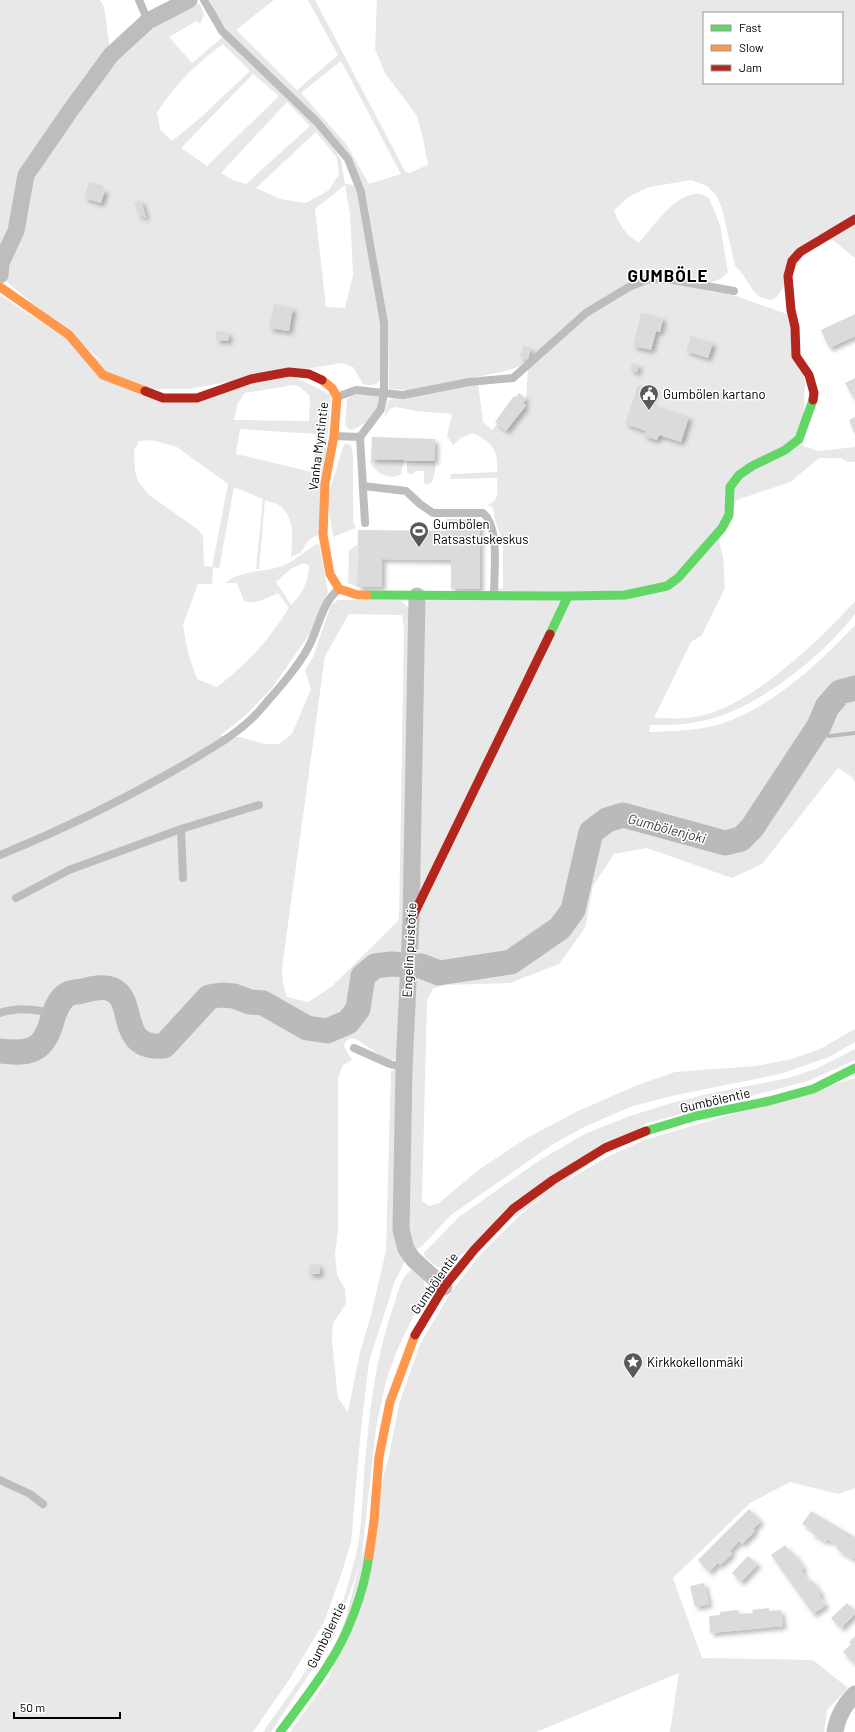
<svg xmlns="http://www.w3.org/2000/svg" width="855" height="1732" font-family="Barlow,sans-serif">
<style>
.green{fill:#e8e8e8;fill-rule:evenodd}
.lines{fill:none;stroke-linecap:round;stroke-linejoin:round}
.stream{stroke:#bababa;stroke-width:4}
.river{stroke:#bababa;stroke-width:25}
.building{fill:#dbdbdb;filter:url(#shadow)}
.lane{stroke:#bdbdbd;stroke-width:8}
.street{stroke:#bdbdbd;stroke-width:17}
.fast{stroke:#63d668;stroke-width:9}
.slow{stroke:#ff974d;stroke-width:9}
.jam{stroke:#b3261e;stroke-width:9}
.labels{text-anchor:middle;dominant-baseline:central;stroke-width:3;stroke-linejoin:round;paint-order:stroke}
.poi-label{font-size:13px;fill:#000;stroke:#fff;text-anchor:start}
.street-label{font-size:13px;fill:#000;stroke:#fff}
.water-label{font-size:14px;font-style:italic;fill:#3d3d3d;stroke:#fff}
.district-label{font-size:17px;font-weight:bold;letter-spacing:1px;fill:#000;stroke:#fff}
</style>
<defs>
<filter id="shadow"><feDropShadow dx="3.5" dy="3.5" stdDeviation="2" flood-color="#0004"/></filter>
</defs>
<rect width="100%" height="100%" fill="#fff"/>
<g class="green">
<path d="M0,0H100L104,7L110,49L25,163L12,228L0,257Z"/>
<path d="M210,0H274L236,30L297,90L338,55L308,0H315L405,171L409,173L428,165L423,138L417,116L385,73L375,49L377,0H855V258L834,241L817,235L777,297L771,300C767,299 762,298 759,296C748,288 746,274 735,266L722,208L716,195L707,186L691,180L649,187L630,196L614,210C619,226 625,233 639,243C653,227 674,194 697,194C701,193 705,196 709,198L720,225L728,272L722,278L708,284V291L733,295L787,314L805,381L803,446L819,451L855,447V462H848L841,458H819L790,482L737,500L719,540L723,557L725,588L702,635L691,642L654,718C665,718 677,719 688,718C745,713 818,642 855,601V614C822,657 756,710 702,721C685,725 668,725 650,725L649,732C673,731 698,731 721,724C774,706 818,664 855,625V782L852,777L838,768L762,864L732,878L647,848L614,854L593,886L585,928L559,964L510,983L444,985L433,989L427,1000L422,1201L429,1206L439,1203L480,1169L525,1139L576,1112L635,1086L675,1072L756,1066L792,1059L820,1049L855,1029V1042L829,1057L780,1074L676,1095L633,1106L586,1126L553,1144L451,1215L422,1246L415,1250L408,1236L422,608L426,601L503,588V542L495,521L493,507L487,505C501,500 497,491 497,478L450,479L451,474L497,472C499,451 492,442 473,433L461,438L453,445L447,436L452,414L417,411L396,407L390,409L384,418L388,401L396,397L478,383L483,422L492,430L497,424L506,431L526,406L523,403L526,399L528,370L523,365L506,371L412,390L389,389L388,336L384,300L366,196L324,126L302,102L230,34L215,14ZM704,13H842V83H704ZM341,61L401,174L369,184L346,144L301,93Z"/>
<path d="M196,1L201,6L204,15L200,24L196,21L169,37L192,63L224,36L307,116L331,143L341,160L345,184L353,185L359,196L381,324L382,377C377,386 373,386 363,384L353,367L342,363L188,389H153L126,381L7,282L5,272L27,184L114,60L153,27ZM223,44L250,71L199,119L172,141L160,129L157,113C176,83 195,65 223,44ZM253,74L279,96L207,166L181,148ZM287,102L310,126L246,184L233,180L221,173ZM316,132L337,158L339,174L329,190L306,203L280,199L256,188ZM345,185L350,214L353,275L345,308L326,307L315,209Z"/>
<path d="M0,295L162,401L289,374L331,395L319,534L309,540L300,553L291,557C292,539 296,519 280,506C277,503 270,502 265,500L259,569H256L263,499L234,487L219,569L213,567L212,584H198L183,625L188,653L197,679L217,687C248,663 268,641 289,608L278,593C267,598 256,605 244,601L237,583H226C237,571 264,572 279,567C295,562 305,550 319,543L328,592L311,632L272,688L247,714L220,736L240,737L265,744H279L292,734L311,689L305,670L313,657L331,605L338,600H400L408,607L412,617L400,1061L384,1058L358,1040L350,1038L345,1042L344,1047L352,1060L343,1065L338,1078V1231L335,1254L337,1275L345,1289L346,1304L333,1323L332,1342L338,1398L348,1412L360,1352L371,1315L386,1251L391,1071L396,1070L406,1259L395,1281L369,1361L361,1429L351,1542L341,1575L324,1622L289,1680L253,1732H0ZM293,385L300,387L310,396L309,421L234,420L238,403L245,393ZM240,429L317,434L312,472L236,454ZM152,440L177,447L228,484L212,567L204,566L203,536L197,529L148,494L138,481L135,471L134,450L139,441ZM304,563L309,566C308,582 303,594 291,605L276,582L292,568ZM349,614L402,615L404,628L399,920L330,988L308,1002L287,997L283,983L282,968L325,656Z"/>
<path d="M364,393L378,395C387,411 364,424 352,430L348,429L345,425L347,399L354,395Z"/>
<path d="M344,444H349L352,448L353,455V521L356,528L333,537L327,499Z"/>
<path d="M371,459L404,460L401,474C390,481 375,473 370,462Z"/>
<path d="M407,461H435V472L432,482L426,485L424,482V471H415L414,474L407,473Z"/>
<path d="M357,545V587L348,583L349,550Z"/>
<path d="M855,1049V1060L808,1081L647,1123L444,1267H437L425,1257L424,1253L459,1217L540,1160L585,1134L627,1117L671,1103L708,1094L788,1078L816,1069Z"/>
<path d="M855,1078V1488L838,1494L790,1482L750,1503L673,1578L702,1658L813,1660L848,1688L827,1710L824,1732H670L679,1673L536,1732H290L330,1676L389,1456L399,1404L420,1344L451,1292L479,1256L519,1216L557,1186L609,1156L644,1140Z"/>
<path d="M411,1270H415C423,1276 425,1282 425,1292L398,1348L386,1381L376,1428L361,1562L333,1638L271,1732H263C291,1692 321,1654 340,1609C346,1594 350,1577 354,1562C362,1534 362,1504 364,1475C369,1418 374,1362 393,1308C397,1296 400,1278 411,1270Z"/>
</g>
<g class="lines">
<path class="stream" d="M815,731L830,736L855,733"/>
<path class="river" d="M0,1051C32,1055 45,1050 53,1017C56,1009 59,999 68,994C72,992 78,992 83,991C89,989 100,987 107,988C140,994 113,1050 164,1046L209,997L221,995L234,996L250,1002L263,1003L307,1028L327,1031L348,1022L358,1009L363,976L375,966L391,964L421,966L439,973L511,962L560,928L573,910L591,832L607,820L623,815L725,843L741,839L752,828L819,726L827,707L840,692L855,688"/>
</g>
<g class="building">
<path d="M89,182L98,184L97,187L105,190L101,203L84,198Z"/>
<path d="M141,200L146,217L144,218L143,215L139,216L134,202Z"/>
<path d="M274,304L293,308L289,331L269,328Z"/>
<path d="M641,313L663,318L660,332L656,331L651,350L633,346Z"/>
<path d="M855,314V336L829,348L821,330Z"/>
<path d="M216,331L229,333L228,341L216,340Z"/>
<path d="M691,336L713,343L708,358L686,351Z"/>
<path d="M523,346L531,348L528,360L520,357Z"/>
<path d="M632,363L639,365L637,372L630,370Z"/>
<path d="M855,378V399H854L845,383Z"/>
<path d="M638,385L654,391L649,404L689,417L681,442L659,435L657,440L644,436L646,431L625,424Z"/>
<path d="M519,393L526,399L523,403L526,405L506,431L495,422L513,397L515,396L516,397Z"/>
<path d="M855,417V434L849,420Z"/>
<path d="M372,437L435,439V461L371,459Z"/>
<path d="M447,519L480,520V589H451V560L382,559V587H357L358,530L446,531Z"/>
<path d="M319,1264L320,1274H309V1265Z"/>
<path d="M749,1509L761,1521L753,1529L755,1531L742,1544L739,1541L730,1551L732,1554L720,1565L718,1563L709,1572L698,1560Z"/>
<path d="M811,1511L855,1537V1557L853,1559L837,1550L839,1546L827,1539L826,1542L811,1533L813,1531L802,1524Z"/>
<path d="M785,1545L791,1554L793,1552L804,1568L801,1570L809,1582L812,1580L821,1593L819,1595L826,1605L813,1614L771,1555Z"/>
<path d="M748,1556L758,1564L741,1582L732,1573Z"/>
<path d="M704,1583L709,1604L695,1607L690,1586Z"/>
<path d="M847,1603L855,1611V1614L841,1628L831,1618Z"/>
<path d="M769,1608V1611L781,1610L783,1626L710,1633L709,1616L720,1615V1612L738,1610L739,1614L753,1613L752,1610Z"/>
<path d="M855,1636V1664L843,1652L851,1644L849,1642Z"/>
</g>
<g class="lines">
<g class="lane">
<path d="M139,0L148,21"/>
<path d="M204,0L222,31L317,122L348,159L361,192L384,323V393L381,409L360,437L334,436"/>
<path d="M337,397L356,390L403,395L469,382L513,378L586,313L629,287L649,279L673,280L734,291"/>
<path d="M360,437L365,523"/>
<path d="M363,486L406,491L420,504L433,513H483C500,527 494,573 494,594"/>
<path d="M181,829L183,878"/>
<path d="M0,855C64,829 127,798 187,763C212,748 240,733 260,710C277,690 295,671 308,648C318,630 322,602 338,590"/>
<path d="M16,898L69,870L181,829L259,805"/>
<path d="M0,1013C14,1008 26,1008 41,1011"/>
<path d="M354,1048L390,1064L404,1068"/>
<path d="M0,1480L30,1494L43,1504"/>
</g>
<g class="street">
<path d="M0,275L1,263L16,231L26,175L70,111L111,55L148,21L189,0"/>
<path d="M417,596L411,920L404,1068L401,1230L406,1249L413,1259L444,1287"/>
<path d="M835,1732C837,1718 845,1704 855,1694"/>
</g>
<g class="fast">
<path d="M367,595L568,596L550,634"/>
<path d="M568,596L625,595L667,586L678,578L722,528L729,515L730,487L739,475L752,466L785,450L799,439L813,400"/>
<path d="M646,1131L696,1116L769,1101L813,1089L855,1068"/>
<path d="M280,1732C296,1710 314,1688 328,1665C348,1635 364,1592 369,1556"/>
</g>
<g class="slow">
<path d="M0,287L69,335L103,375L145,391"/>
<path d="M322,380L332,388L337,397L334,436L325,483L323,535L330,574L339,589L358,595H367"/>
<path d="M369,1556L374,1521L379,1457L390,1402L415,1335"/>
</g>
<g class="jam">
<path d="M145,391L163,398H197L251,379L289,372L309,374L322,380"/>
<path d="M813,400L814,393L809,375L796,356L795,327L791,310L788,276L792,261L800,252L855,219"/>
<path d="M411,920L550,634"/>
<path d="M415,1335L444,1287L474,1250L513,1209L553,1180L605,1148L646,1131"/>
</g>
</g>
<defs>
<g id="civic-pin" transform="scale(1)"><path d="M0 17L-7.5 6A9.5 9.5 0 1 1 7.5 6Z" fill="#595959" stroke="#fff"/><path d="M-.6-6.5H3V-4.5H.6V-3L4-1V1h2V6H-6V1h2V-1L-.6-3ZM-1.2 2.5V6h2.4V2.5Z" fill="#fff"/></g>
<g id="stadium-pin" transform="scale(1)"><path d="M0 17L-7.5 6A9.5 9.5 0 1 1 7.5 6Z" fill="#595959" stroke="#fff"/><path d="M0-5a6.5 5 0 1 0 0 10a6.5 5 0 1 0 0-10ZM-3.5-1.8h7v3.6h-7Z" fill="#fff"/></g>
<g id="sight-pin" transform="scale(1)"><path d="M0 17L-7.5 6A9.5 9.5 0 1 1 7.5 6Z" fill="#595959" stroke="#fff"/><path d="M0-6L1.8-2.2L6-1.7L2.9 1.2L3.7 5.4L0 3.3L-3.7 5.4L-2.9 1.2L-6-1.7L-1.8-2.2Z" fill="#fff"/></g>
</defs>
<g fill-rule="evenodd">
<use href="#civic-pin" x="649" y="394"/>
<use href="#stadium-pin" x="419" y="531"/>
<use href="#sight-pin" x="633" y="1362"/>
</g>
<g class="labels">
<g class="poi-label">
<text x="663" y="394">Gumbölen kartano</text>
<text x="433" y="524">Gumbölen<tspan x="433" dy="15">Ratsastuskeskus</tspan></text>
<text x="647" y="1362">Kirkkokellonmäki</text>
</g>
<g class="street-label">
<text transform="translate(318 446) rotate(-83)">Vanha Myntintie</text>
<text transform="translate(409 950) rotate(-87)">Engelin puistotie</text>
<text transform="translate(715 1100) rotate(-13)">Gumbölentie</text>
<text transform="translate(434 1283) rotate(-55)">Gumbölentie</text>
<text transform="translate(326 1635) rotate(-64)">Gumbölentie</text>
</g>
<g class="water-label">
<text transform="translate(667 828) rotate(15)">Gumbölenjoki</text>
</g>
<g class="district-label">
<text x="668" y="275">GUMBÖLE</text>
</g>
</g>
<rect x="703" y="12" width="140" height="72" fill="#ffffff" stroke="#999999"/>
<rect x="711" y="25" width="20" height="6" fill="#63d668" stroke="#999999"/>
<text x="739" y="32" font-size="12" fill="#000000">Fast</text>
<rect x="711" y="45" width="20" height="6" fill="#ff974d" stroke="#999999"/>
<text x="739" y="52" font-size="12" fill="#000000">Slow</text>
<rect x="711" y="65" width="20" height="6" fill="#b3261e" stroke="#999999"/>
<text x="739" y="72" font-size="12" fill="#000000">Jam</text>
<path d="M14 1712v6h106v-6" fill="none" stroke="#000000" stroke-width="2"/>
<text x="20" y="1712" font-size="12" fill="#000000" stroke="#ffffff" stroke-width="3" paint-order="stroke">50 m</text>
</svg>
